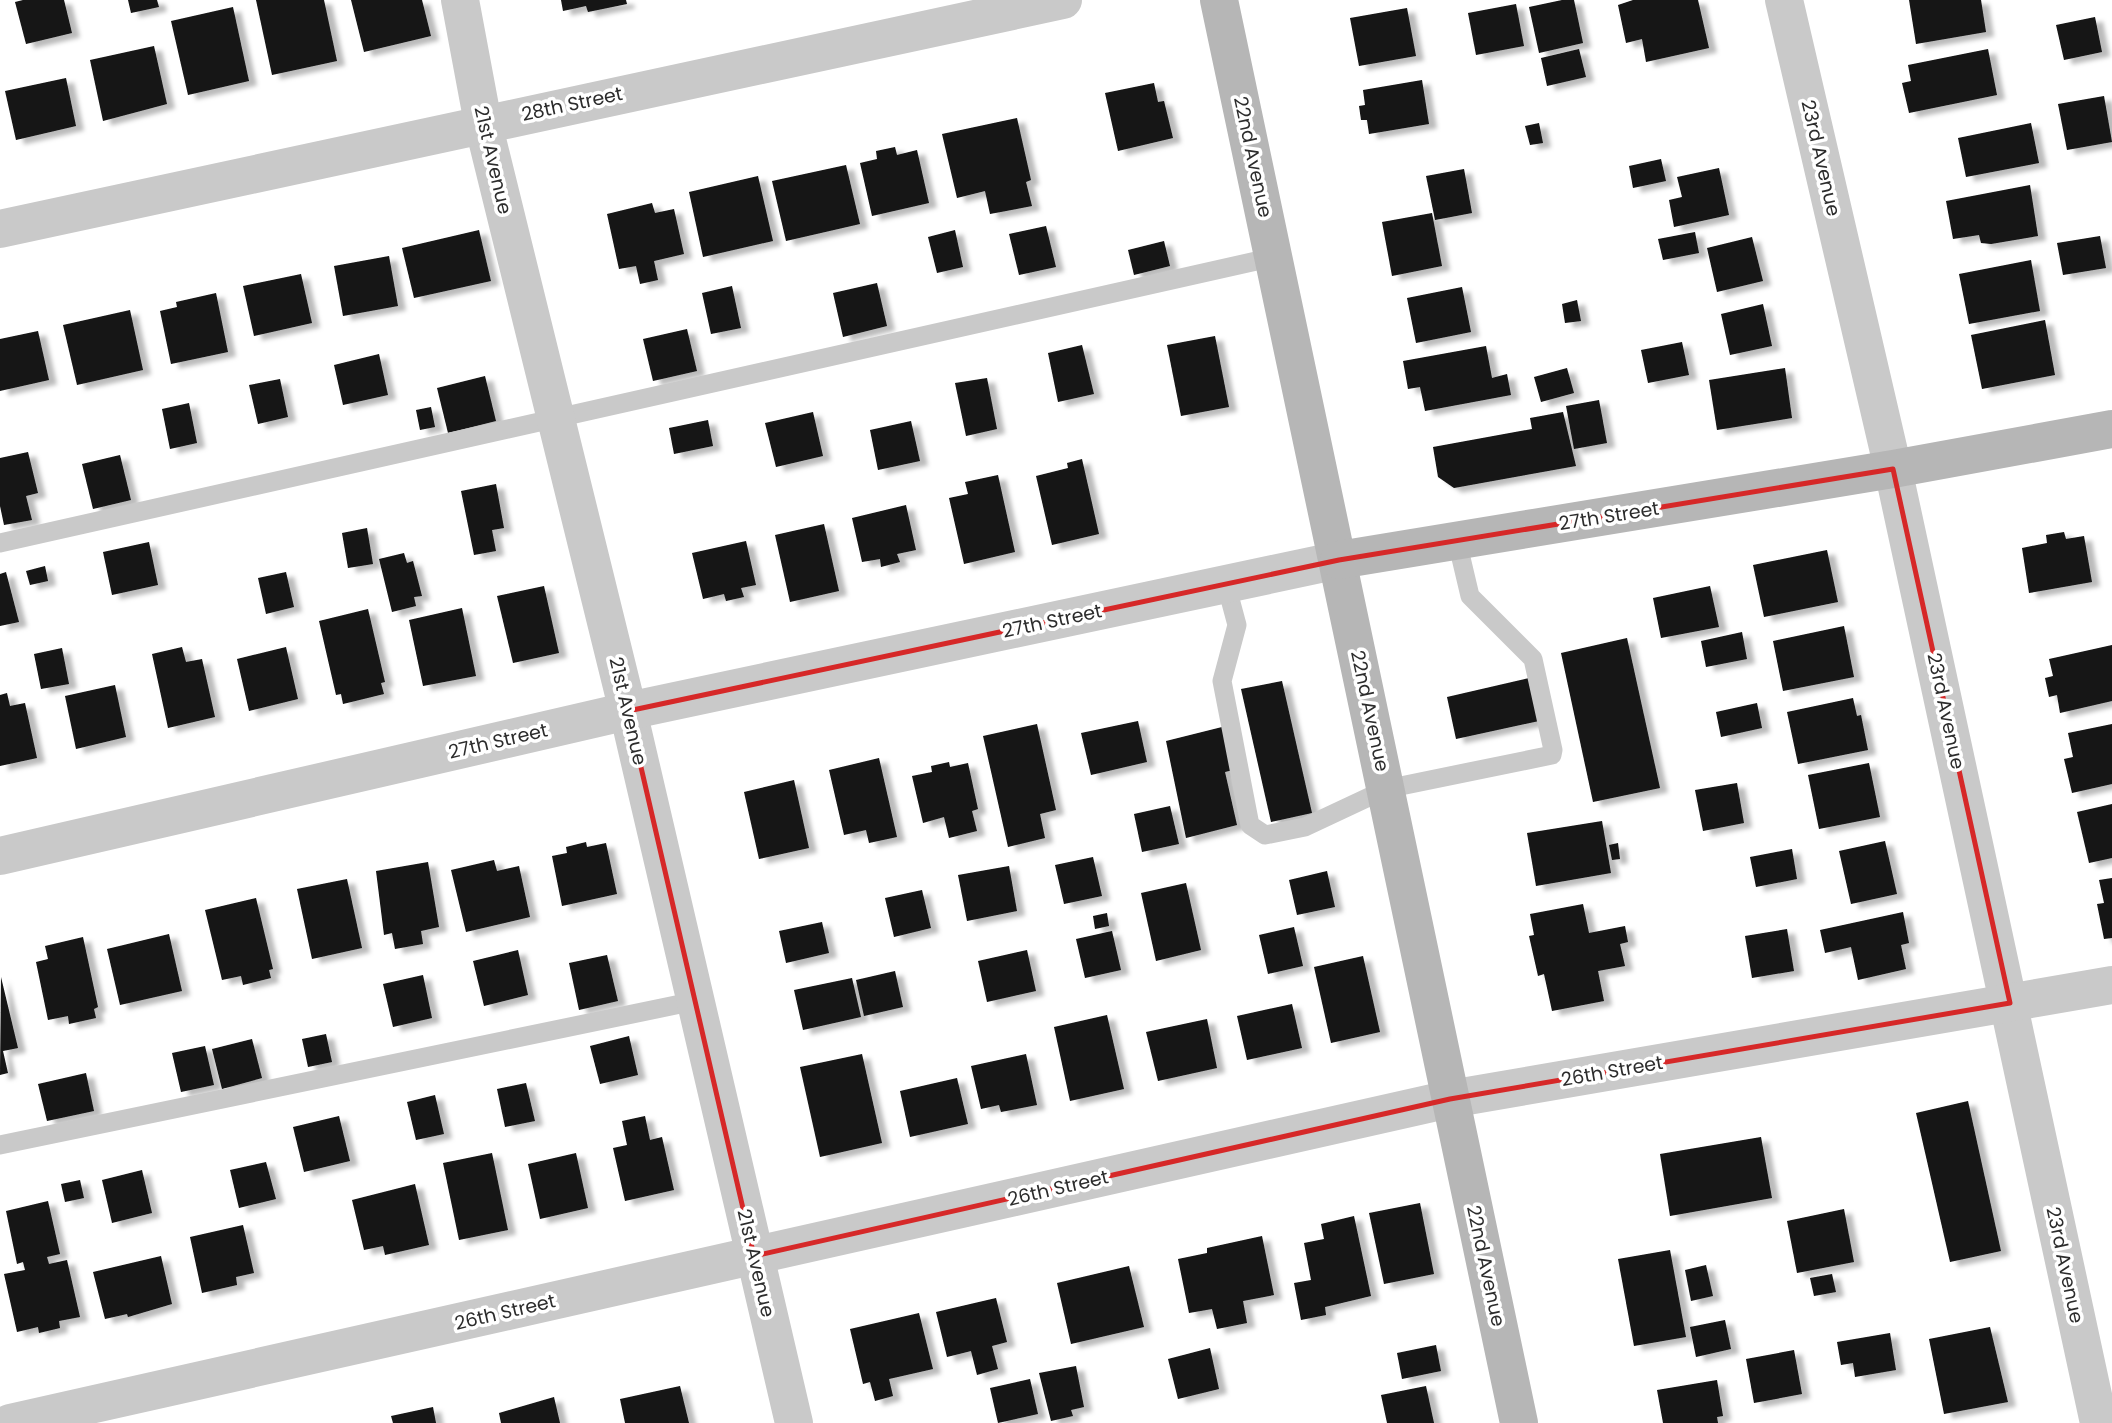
<svg xmlns="http://www.w3.org/2000/svg" width="2112" height="1423" font-family="Poppins,sans-serif">
<style>
.building{fill:#131313;filter:url(#shadow)}
.lines{fill:none;stroke-linecap:round;stroke-linejoin:round}
.lane{stroke:#c9c9c9;stroke-width:19}
.street{stroke:#c9c9c9;stroke-width:38}
.secondary{stroke:#b6b6b6;stroke-width:38}
.marked{fill:none;stroke:#d62828;stroke-width:5;stroke-linejoin:round}
.labels{text-anchor:middle;dominant-baseline:central;stroke-width:7;stroke-linejoin:round;paint-order:stroke}
.street-label{font-size:19px;fill:#2c2c2c;stroke:#fff}
</style>
<defs>
<filter id="shadow"><feDropShadow dx="8" dy="4.5" stdDeviation="2" flood-color="#0004"/></filter>
</defs>
<rect width="100%" height="100%" fill="#fff"/>
<g class="building">
<path d="M23,0H64L72,33L26,44L15,2Z"/>
<path d="M128,0H157L159,7L131,13Z"/>
<path d="M256,0H324L337,61L272,75Z"/>
<path d="M351,0H422L431,36L364,52Z"/>
<path d="M561,0H626L627,4L588,12L586,6L563,11Z"/>
<path d="M1562,0H1574L1583,43L1539,53L1529,7Z"/>
<path d="M1633,0H1698L1709,48L1646,62L1642,39L1626,43L1618,5Z"/>
<path d="M1909,0H1981L1986,32L1916,44Z"/>
<path d="M1516,4L1524,46L1476,55L1468,13Z"/>
<path d="M233,7L249,81L188,95L171,21Z"/>
<path d="M1407,8L1416,56L1359,66L1350,18Z"/>
<path d="M2095,17L2102,52L2064,60L2056,25Z"/>
<path d="M154,46L167,104L103,121L90,60Z"/>
<path d="M1579,49L1586,77L1547,86L1541,58Z"/>
<path d="M1988,49L1997,95L1909,113L1902,83L1911,81L1908,65Z"/>
<path d="M66,78L76,126L16,140L5,91Z"/>
<path d="M1422,80L1429,124L1369,134L1367,120H1361L1359,106L1365,105L1363,90Z"/>
<path d="M1154,83L1158,102L1164,101L1173,138L1118,151L1105,93Z"/>
<path d="M2104,96L2112,142L2067,150L2058,104Z"/>
<path d="M1017,118L1031,180L1026,182L1032,206L990,214L985,191L957,198L942,134Z"/>
<path d="M1539,123L1543,143L1530,145L1525,126Z"/>
<path d="M2031,123L2039,163L1966,177L1958,138Z"/>
<path d="M895,147L897,155L917,150L929,203L872,216L860,163L877,159L876,151Z"/>
<path d="M1661,159L1666,181L1633,188L1629,166Z"/>
<path d="M846,165L860,224L786,241L772,181Z"/>
<path d="M1719,168L1729,215L1674,227L1669,200L1682,197L1677,177Z"/>
<path d="M1464,169L1472,213L1435,220L1426,176Z"/>
<path d="M758,176L773,241L703,257L689,192Z"/>
<path d="M2030,185L2038,236L1991,244L1981,243L1979,235L1953,239L1946,201Z"/>
<path d="M652,203L655,213L674,209L684,254L654,261L658,280L640,284L636,266L619,269L607,214Z"/>
<path d="M1432,213L1442,266L1392,276L1382,222Z"/>
<path d="M1046,226L1056,267L1019,275L1009,234Z"/>
<path d="M479,230L491,281L414,298L402,248Z"/>
<path d="M955,230L963,267L937,273L928,237Z"/>
<path d="M1695,232L1699,253L1663,260L1658,239Z"/>
<path d="M2100,236L2106,268L2063,275L2057,243Z"/>
<path d="M1752,237L1763,281L1717,292L1707,248Z"/>
<path d="M1164,241L1170,266L1134,275L1128,250Z"/>
<path d="M389,256L398,306L343,316L334,266Z"/>
<path d="M2031,260L2040,311L1969,324L1959,274Z"/>
<path d="M301,274L312,323L254,336L243,286Z"/>
<path d="M877,283L887,326L843,337L833,293Z"/>
<path d="M732,286L741,328L711,334L702,293Z"/>
<path d="M1462,287L1471,332L1416,343L1407,298Z"/>
<path d="M216,293L228,352L171,364L160,311L177,307L176,302Z"/>
<path d="M1577,300L1581,321L1565,323L1562,304Z"/>
<path d="M1763,304L1772,346L1730,355L1721,314Z"/>
<path d="M130,310L143,370L77,385L63,325Z"/>
<path d="M2045,320L2055,375L1982,389L1971,335Z"/>
<path d="M687,329L697,371L653,381L643,339Z"/>
<path d="M38,331L49,380L0,391V339Z"/>
<path d="M1215,336L1229,407L1181,416L1167,345Z"/>
<path d="M1682,342L1689,375L1648,383L1641,350Z"/>
<path d="M1082,345L1094,394L1058,402L1048,353Z"/>
<path d="M1486,346L1492,378L1507,374L1511,395L1425,411L1420,387L1408,389L1403,361Z"/>
<path d="M379,354L388,395L343,405L334,365Z"/>
<path d="M1567,368L1574,393L1541,402L1534,377Z"/>
<path d="M1785,368L1792,418L1717,430L1709,380Z"/>
<path d="M485,376L496,421L448,433L437,388Z"/>
<path d="M987,378L997,429L966,436L955,383Z"/>
<path d="M280,379L288,417L258,424L249,385Z"/>
<path d="M1599,400L1607,443L1574,449L1566,406Z"/>
<path d="M189,403L197,443L170,449L162,409Z"/>
<path d="M431,407L435,427L420,430L416,410Z"/>
<path d="M813,412L823,456L776,467L765,423Z"/>
<path d="M1563,412L1576,466L1454,488L1438,477L1433,447L1532,429L1530,418Z"/>
<path d="M708,420L713,446L674,454L669,428Z"/>
<path d="M911,421L920,461L878,470L870,430Z"/>
<path d="M28,452L38,493L26,496L32,520L4,525L0,506V458Z"/>
<path d="M120,455L131,500L93,509L82,464Z"/>
<path d="M1082,459L1099,534L1052,545L1036,476L1068,468L1067,463Z"/>
<path d="M998,475L1015,552L964,564L949,498L968,494L965,482Z"/>
<path d="M496,484L504,528L492,530L496,551L474,555L461,491Z"/>
<path d="M906,505L916,550L897,554L900,562L881,567L880,559L862,562L852,518Z"/>
<path d="M824,524L839,591L790,602L775,535Z"/>
<path d="M367,528L373,564L348,568L342,533Z"/>
<path d="M2064,532L2066,539L2084,536L2092,582L2029,593L2022,548L2047,543L2046,535Z"/>
<path d="M746,541L756,585L741,588L744,597L726,601L724,594L703,599L692,553Z"/>
<path d="M149,542L158,585L112,595L103,552Z"/>
<path d="M1827,550L1838,602L1764,617L1753,565Z"/>
<path d="M404,553L407,563L413,561L422,596L414,597L416,606L392,612L379,559Z"/>
<path d="M45,566L48,581L30,585L26,571Z"/>
<path d="M6,572L19,622L0,626V574Z"/>
<path d="M286,572L294,607L266,614L258,578Z"/>
<path d="M544,586L559,653L513,663L497,596Z"/>
<path d="M1710,586L1719,627L1661,638L1653,598Z"/>
<path d="M462,608L476,676L423,686L409,620Z"/>
<path d="M368,609L385,682L381,683L384,694L343,704L341,694L336,695L319,621Z"/>
<path d="M1844,626L1854,677L1783,691L1773,641Z"/>
<path d="M1742,632L1747,659L1706,667L1701,641Z"/>
<path d="M1627,638L1660,788L1593,802L1561,653Z"/>
<path d="M2112,645V701L2060,713L2057,695L2049,697L2045,678L2053,676L2049,659Z"/>
<path d="M182,647L186,662L202,659L215,717L168,728L152,654Z"/>
<path d="M286,647L298,699L249,711L237,659Z"/>
<path d="M62,648L69,684L41,689L34,654Z"/>
<path d="M1529,678L1539,721L1456,739L1447,697Z"/>
<path d="M1282,681L1312,813L1271,822L1241,689Z"/>
<path d="M115,685L126,737L76,749L65,696Z"/>
<path d="M7,693L10,706L25,703L37,758L0,766V695Z"/>
<path d="M1853,698L1857,716L1861,715L1868,750L1798,764L1787,712Z"/>
<path d="M1757,703L1762,728L1721,737L1716,712Z"/>
<path d="M1138,721L1147,762L1091,775L1081,733Z"/>
<path d="M1037,724L1056,810L1040,814L1045,838L1008,847L983,736Z"/>
<path d="M2112,724V784L2072,793L2064,759L2073,757L2068,733Z"/>
<path d="M1222,727L1233,770L1225,772L1237,825L1186,838L1166,741Z"/>
<path d="M879,758L897,837L869,843L866,830L844,835L829,770Z"/>
<path d="M949,762L950,767L968,763L978,809L972,811L977,831L949,838L944,817L923,823L912,776L932,772L931,766Z"/>
<path d="M1869,763L1880,817L1819,829L1808,775Z"/>
<path d="M794,780L809,848L759,859L744,792Z"/>
<path d="M1737,783L1744,823L1703,831L1695,790Z"/>
<path d="M2112,804V858L2089,863L2077,812Z"/>
<path d="M1170,806L1179,844L1142,852L1134,814Z"/>
<path d="M1602,821L1611,873L1536,886L1527,833Z"/>
<path d="M1885,841L1897,894L1851,904L1839,851Z"/>
<path d="M586,842L587,847L606,843L617,894L562,906L552,856L567,853L566,847Z"/>
<path d="M1618,843L1620,859L1612,860L1609,845Z"/>
<path d="M1792,849L1797,879L1756,887L1750,857Z"/>
<path d="M1093,857L1102,896L1064,904L1055,865Z"/>
<path d="M494,860L497,871L519,866L530,917L466,932L451,870Z"/>
<path d="M428,862L439,927L421,931L423,944L395,949L392,933L384,935L376,871Z"/>
<path d="M1009,866L1017,911L967,921L958,875Z"/>
<path d="M1327,871L1335,907L1297,915L1289,880Z"/>
<path d="M2112,878V938L2104,939L2097,904L2104,903L2099,880Z"/>
<path d="M347,879L362,948L312,959L297,889Z"/>
<path d="M1186,883L1201,950L1156,961L1141,893Z"/>
<path d="M922,890L931,928L894,937L885,898Z"/>
<path d="M256,898L273,969L269,970L271,978L243,985L241,976L222,980L205,910Z"/>
<path d="M1583,904L1589,933L1625,926L1628,942L1620,944L1625,966L1598,971L1604,1001L1552,1011L1544,974L1538,976L1529,936L1534,935L1530,914Z"/>
<path d="M1903,912L1909,943L1901,945L1906,969L1858,980L1851,947L1825,953L1820,930Z"/>
<path d="M1107,913L1109,926L1095,929L1093,916Z"/>
<path d="M822,922L829,953L786,963L779,931Z"/>
<path d="M1294,927L1303,966L1268,974L1259,935Z"/>
<path d="M1787,929L1794,971L1752,978L1745,936Z"/>
<path d="M1112,931L1121,970L1085,978L1076,939Z"/>
<path d="M169,934L182,991L120,1005L107,949Z"/>
<path d="M83,937L98,1007L94,1009L96,1018L69,1024L68,1016L48,1020L36,962L48,959L45,946Z"/>
<path d="M518,950L528,995L484,1006L473,961Z"/>
<path d="M1027,950L1036,991L987,1002L978,961Z"/>
<path d="M607,955L618,1001L579,1010L569,963Z"/>
<path d="M1363,956L1380,1032L1331,1043L1314,967Z"/>
<path d="M895,971L903,1007L864,1016L856,980Z"/>
<path d="M423,975L432,1018L393,1027L383,984Z"/>
<path d="M1,977L18,1048L3,1051L8,1073L0,1075Z"/>
<path d="M852,978L861,1017L803,1030L794,990Z"/>
<path d="M1292,1004L1302,1048L1247,1060L1237,1016Z"/>
<path d="M1107,1015L1124,1089L1070,1101L1054,1027Z"/>
<path d="M1207,1019L1217,1068L1158,1081L1146,1032Z"/>
<path d="M326,1034L332,1062L308,1067L302,1039Z"/>
<path d="M629,1036L638,1075L600,1084L590,1046Z"/>
<path d="M252,1039L262,1078L222,1089L212,1049Z"/>
<path d="M205,1046L214,1085L181,1092L172,1053Z"/>
<path d="M862,1054L882,1143L820,1157L800,1067Z"/>
<path d="M1026,1054L1037,1105L1001,1112L999,1105L981,1109L971,1066Z"/>
<path d="M86,1073L94,1111L47,1121L38,1084Z"/>
<path d="M957,1078L968,1124L910,1137L900,1091Z"/>
<path d="M526,1083L535,1121L505,1127L497,1089Z"/>
<path d="M435,1095L444,1134L416,1140L407,1102Z"/>
<path d="M1968,1101L2001,1251L1950,1262L1916,1113Z"/>
<path d="M339,1116L350,1161L304,1172L293,1127Z"/>
<path d="M645,1116L650,1140L662,1137L674,1190L625,1201L613,1148L627,1145L622,1121Z"/>
<path d="M1761,1137L1772,1198L1670,1216L1660,1154Z"/>
<path d="M492,1153L508,1230L459,1240L443,1163Z"/>
<path d="M576,1153L588,1208L540,1219L528,1164Z"/>
<path d="M266,1162L276,1199L239,1208L230,1170Z"/>
<path d="M142,1170L152,1213L112,1223L102,1180Z"/>
<path d="M80,1180L84,1198L65,1202L61,1184Z"/>
<path d="M415,1184L429,1245L385,1255L383,1246L364,1250L352,1200Z"/>
<path d="M48,1201L60,1254L47,1257L49,1264L67,1260L80,1317L59,1321L60,1328L39,1333L38,1327L17,1332L4,1274L25,1270L23,1262L17,1264L6,1211Z"/>
<path d="M1420,1203L1434,1274L1384,1284L1369,1213Z"/>
<path d="M1844,1209L1854,1262L1797,1273L1787,1221Z"/>
<path d="M1354,1216L1371,1296L1325,1307L1326,1315L1301,1320L1294,1283L1311,1280L1304,1243L1324,1239L1321,1224Z"/>
<path d="M243,1225L254,1273L236,1277L237,1285L202,1293L190,1237Z"/>
<path d="M1262,1236L1274,1295L1243,1301L1247,1323L1217,1329L1212,1309L1189,1313L1178,1259L1207,1253V1248Z"/>
<path d="M1670,1250L1686,1337L1634,1346L1618,1259Z"/>
<path d="M161,1256L172,1304L128,1317L127,1314L105,1319L93,1272Z"/>
<path d="M1706,1265L1713,1296L1691,1301L1685,1270Z"/>
<path d="M1129,1266L1144,1327L1071,1344L1057,1283Z"/>
<path d="M1832,1274L1836,1292L1814,1296L1810,1278Z"/>
<path d="M996,1298L1007,1342L992,1346L998,1369L977,1375L971,1351L947,1357L936,1312Z"/>
<path d="M919,1313L933,1369L889,1379L893,1396L875,1401L870,1382L863,1384L850,1329Z"/>
<path d="M1725,1320L1731,1349L1696,1357L1690,1327Z"/>
<path d="M1990,1327L2008,1402L1944,1414L1929,1339Z"/>
<path d="M1890,1333L1896,1370L1855,1377L1853,1363L1841,1365L1837,1342Z"/>
<path d="M1436,1345L1441,1371L1402,1379L1397,1353Z"/>
<path d="M1210,1348L1219,1389L1178,1399L1168,1359Z"/>
<path d="M1794,1350L1802,1394L1754,1403L1746,1359Z"/>
<path d="M1076,1366L1084,1407L1071,1410L1073,1416L1051,1421L1039,1373Z"/>
<path d="M1030,1379L1038,1414L998,1423L990,1388Z"/>
<path d="M1717,1380L1723,1416L1717,1417L1718,1423H1663L1657,1390Z"/>
<path d="M680,1386L689,1423H625L620,1399Z"/>
<path d="M1426,1386L1434,1423H1387L1381,1395Z"/>
<path d="M554,1397L560,1423H501L499,1413Z"/>
<path d="M433,1407L436,1423H393L391,1416Z"/>
</g>
<g class="lines">
<g class="lane">
<path d="M0,543L1274,257"/>
<path d="M1226,584L1237,625L1222,681L1250,825L1265,835L1305,827L1386,789L1552,755L1553,750L1533,659L1470,596L1457,541"/>
<path d="M0,1145L695,1001"/>
</g>
<g class="street">
<path d="M460,0L483,123L628,711L794,1423"/>
<path d="M1784,0L1893,469L2099,1423"/>
<path d="M0,229L1063,0"/>
<path d="M0,856L628,711L1339,560"/>
<path d="M10,1423L1450,1099L2112,985"/>
</g>
<g class="secondary">
<path d="M1219,0L1519,1423"/>
<path d="M1339,560L1893,469L2112,429"/>
</g>
</g>
<path class="marked" d="M1893,469L2010,1003L1450,1099L754,1256L628,711L1339,560Z"/>
<g class="labels">
<g class="street-label">
<text transform="translate(572 104) rotate(-12)">28th Street</text>
<text transform="translate(1253 157) rotate(78)">22nd Avenue</text>
<text transform="translate(1821 158) rotate(77)">23rd Avenue</text>
<text transform="translate(493 160) rotate(77)">21st Avenue</text>
<text transform="translate(1609 516) rotate(-9)">27th Street</text>
<text transform="translate(1052 621) rotate(-12)">27th Street</text>
<text transform="translate(628 711) rotate(77)">21st Avenue</text>
<text transform="translate(1370 711) rotate(78)">22nd Avenue</text>
<text transform="translate(1946 711) rotate(78)">23rd Avenue</text>
<text transform="translate(498 741) rotate(-13)">27th Street</text>
<text transform="translate(1612 1071) rotate(-10)">26th Street</text>
<text transform="translate(1058 1188) rotate(-13)">26th Street</text>
<text transform="translate(756 1263) rotate(77)">21st Avenue</text>
<text transform="translate(2065 1265) rotate(78)">23rd Avenue</text>
<text transform="translate(1486 1266) rotate(78)">22nd Avenue</text>
<text transform="translate(505 1312) rotate(-13)">26th Street</text>
</g>
</g>
</svg>
